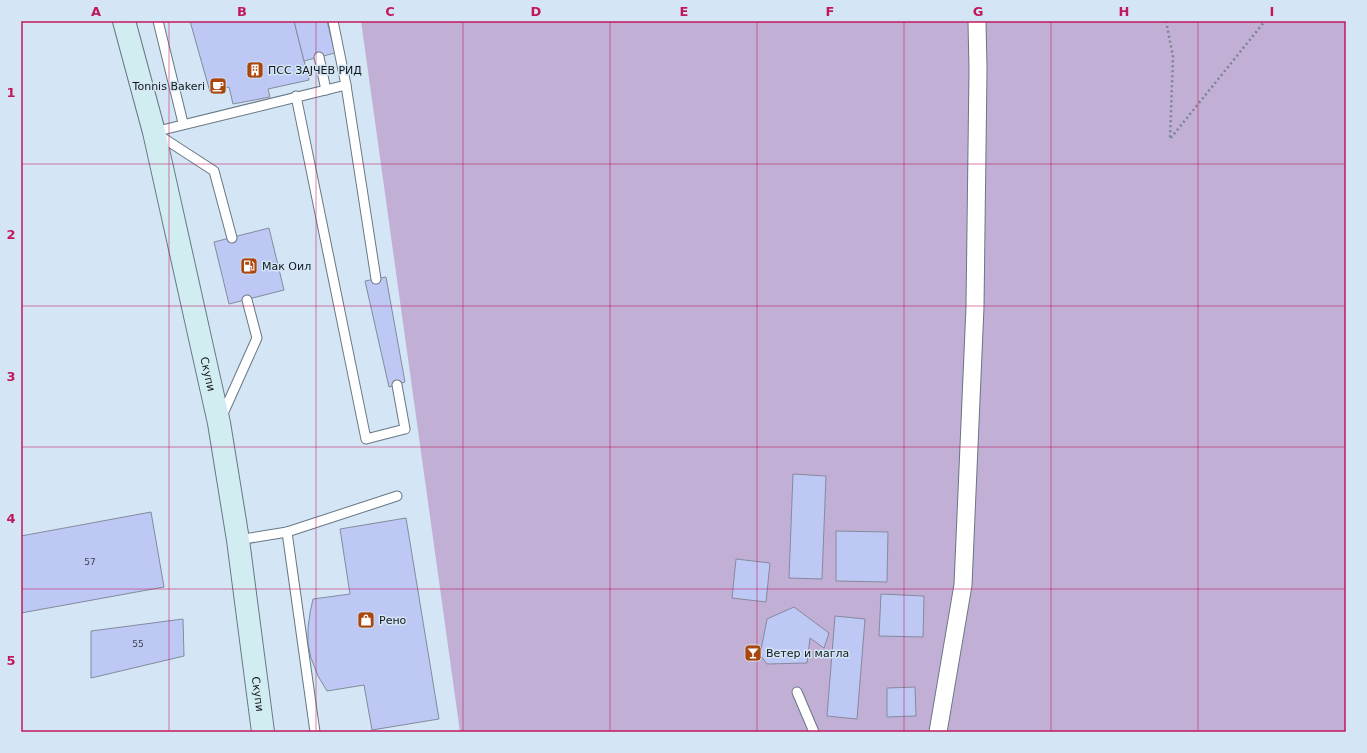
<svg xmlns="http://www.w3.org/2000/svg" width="1367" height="753" font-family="'DejaVu Sans',sans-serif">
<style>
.green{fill:#c2afd5}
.building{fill:#bdc8f5;stroke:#858a9c}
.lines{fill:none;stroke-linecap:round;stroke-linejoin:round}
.lane-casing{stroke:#677784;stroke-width:11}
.street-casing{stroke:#677784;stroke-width:19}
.secondary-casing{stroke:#677784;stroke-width:24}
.path{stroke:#78848f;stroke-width:2.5;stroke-dasharray:2 3;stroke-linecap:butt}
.lane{stroke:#fff;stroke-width:9}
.street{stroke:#fff;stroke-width:17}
.secondary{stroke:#d1edf2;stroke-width:22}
.grid{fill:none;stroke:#c2185b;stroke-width:1;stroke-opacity:0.55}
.labels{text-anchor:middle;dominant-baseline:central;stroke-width:3;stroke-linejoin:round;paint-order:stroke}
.number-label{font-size:9px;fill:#3b4352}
.poi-label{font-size:11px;fill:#10171c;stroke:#d4e6f5;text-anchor:start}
.street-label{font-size:11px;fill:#10171c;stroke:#d4e6f5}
.neatline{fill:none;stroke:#c2185b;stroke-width:1.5}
.grid-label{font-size:13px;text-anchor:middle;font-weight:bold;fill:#c2185b}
</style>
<rect width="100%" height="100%" fill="#d4e6f5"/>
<path class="green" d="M361,21H1346V732H460Z"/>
<g class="building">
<path d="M190,21H294L309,80L268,89L270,97L233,104L229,87L210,92Z"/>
<path d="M294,21H327L335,53L304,61Z"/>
<path d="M269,228L284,290L229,304L214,242Z"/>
<path d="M386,277L405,382L389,387L365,281Z"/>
<path d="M793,474L826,476L822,579L789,578Z"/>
<path d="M151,512L164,587L21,613V536Z"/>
<path d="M406,518L439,719L372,730L364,685L327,691L318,676L311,658L308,644V628L310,613L313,599L350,594L340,529Z"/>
<path d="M836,531L888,532L887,582L836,581Z"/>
<path d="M736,559L770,563L766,602L732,598Z"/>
<path d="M881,594L924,596L923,637L879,636Z"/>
<path d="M794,607L829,633L824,648L810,638L807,663L767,664L760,655L767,619Z"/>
<path d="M835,616L865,619L857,719L827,716Z"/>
<path d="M183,619L184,656L91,678V631Z"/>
<path d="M915,687L916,716L887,717V688Z"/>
</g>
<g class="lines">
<g class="lane-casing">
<g id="lane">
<path d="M158,21L183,123"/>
<path d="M319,57L326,90"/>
<path d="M346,85L376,279"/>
<path d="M296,96L366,439L405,429L397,385"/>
<path d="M154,132L346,85L333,21"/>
<path d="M157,134L214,171L232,238"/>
<path d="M222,416L257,338L247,300"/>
<path d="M287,532L315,732"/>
<path d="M238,540L287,532L397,496"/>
<path d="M797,692L814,732"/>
</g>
</g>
<g class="street-casing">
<path id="street" d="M938,732L963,585L975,307L978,70L977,21"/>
</g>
<g class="secondary-casing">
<g id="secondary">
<path id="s1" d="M124,21L154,132L219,423L238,540L263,732"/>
</g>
</g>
<path class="path" d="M1166,21L1173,57L1170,139L1265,21"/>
<use href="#lane" class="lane"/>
<use href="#street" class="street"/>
<use href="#secondary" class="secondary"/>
</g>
<path class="grid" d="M169,21V732M316,21V732M463,21V732M610,21V732M757,21V732M904,21V732M1051,21V732M1198,21V732M21,164H1346M21,306H1346M21,447H1346M21,589H1346"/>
<defs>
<g id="building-square" transform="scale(0.9)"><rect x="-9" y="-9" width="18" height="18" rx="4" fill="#aa470f" stroke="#d4e6f5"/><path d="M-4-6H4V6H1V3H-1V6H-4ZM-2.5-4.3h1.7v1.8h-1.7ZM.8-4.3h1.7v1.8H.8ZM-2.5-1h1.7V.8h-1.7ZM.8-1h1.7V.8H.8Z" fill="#fff"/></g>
<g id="cafe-square" transform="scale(0.9)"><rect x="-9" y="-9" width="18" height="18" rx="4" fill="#aa470f" stroke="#d4e6f5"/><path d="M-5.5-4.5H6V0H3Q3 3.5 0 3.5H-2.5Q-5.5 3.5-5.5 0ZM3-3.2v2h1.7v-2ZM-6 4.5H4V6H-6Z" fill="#fff"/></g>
<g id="fuel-square" transform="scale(0.9)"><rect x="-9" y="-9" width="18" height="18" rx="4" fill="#aa470f" stroke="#d4e6f5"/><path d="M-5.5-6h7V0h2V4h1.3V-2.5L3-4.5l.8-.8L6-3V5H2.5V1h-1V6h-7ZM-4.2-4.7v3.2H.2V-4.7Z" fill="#fff"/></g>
<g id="shop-square" transform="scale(0.9)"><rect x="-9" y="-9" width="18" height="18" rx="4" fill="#aa470f" stroke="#d4e6f5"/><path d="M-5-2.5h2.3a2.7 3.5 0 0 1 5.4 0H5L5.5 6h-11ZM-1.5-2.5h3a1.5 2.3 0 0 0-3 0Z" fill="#fff"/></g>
<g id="bar-square" transform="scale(0.9)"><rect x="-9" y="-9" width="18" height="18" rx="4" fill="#aa470f" stroke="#d4e6f5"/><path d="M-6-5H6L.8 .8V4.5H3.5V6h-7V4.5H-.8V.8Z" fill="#fff"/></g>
</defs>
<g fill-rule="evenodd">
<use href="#building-square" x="255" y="70"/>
<use href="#cafe-square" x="218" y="86"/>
<use href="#fuel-square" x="249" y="266"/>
<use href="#shop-square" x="366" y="620"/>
<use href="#bar-square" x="753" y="653"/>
</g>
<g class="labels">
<g class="number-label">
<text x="90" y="562">57</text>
<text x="138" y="644">55</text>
</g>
<g class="poi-label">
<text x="268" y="70">ПСС ЗАЈЧЕВ РИД</text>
<text x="205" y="86" text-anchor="end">Tonnis Bakeri</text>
<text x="262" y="266">Мак Оил</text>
<text x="379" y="620">Рено</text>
<text x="766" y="653">Ветер и магла</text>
</g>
<g class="street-label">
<text stroke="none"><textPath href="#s1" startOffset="363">Скупи</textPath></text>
<text stroke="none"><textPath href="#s1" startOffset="687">Скупи</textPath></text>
</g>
</g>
<rect width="1367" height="753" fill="none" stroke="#d4e6f5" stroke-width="44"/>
<rect x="22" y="22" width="1323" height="709" class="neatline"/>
<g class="grid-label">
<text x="96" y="16">A</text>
<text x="242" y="16">B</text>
<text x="390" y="16">C</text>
<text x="536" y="16">D</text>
<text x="684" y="16">E</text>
<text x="830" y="16">F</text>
<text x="978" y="16">G</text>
<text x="1124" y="16">H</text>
<text x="1272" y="16">I</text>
<text x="11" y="97">1</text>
<text x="11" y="239">2</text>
<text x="11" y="381">3</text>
<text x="11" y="523">4</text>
<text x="11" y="665">5</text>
</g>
</svg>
